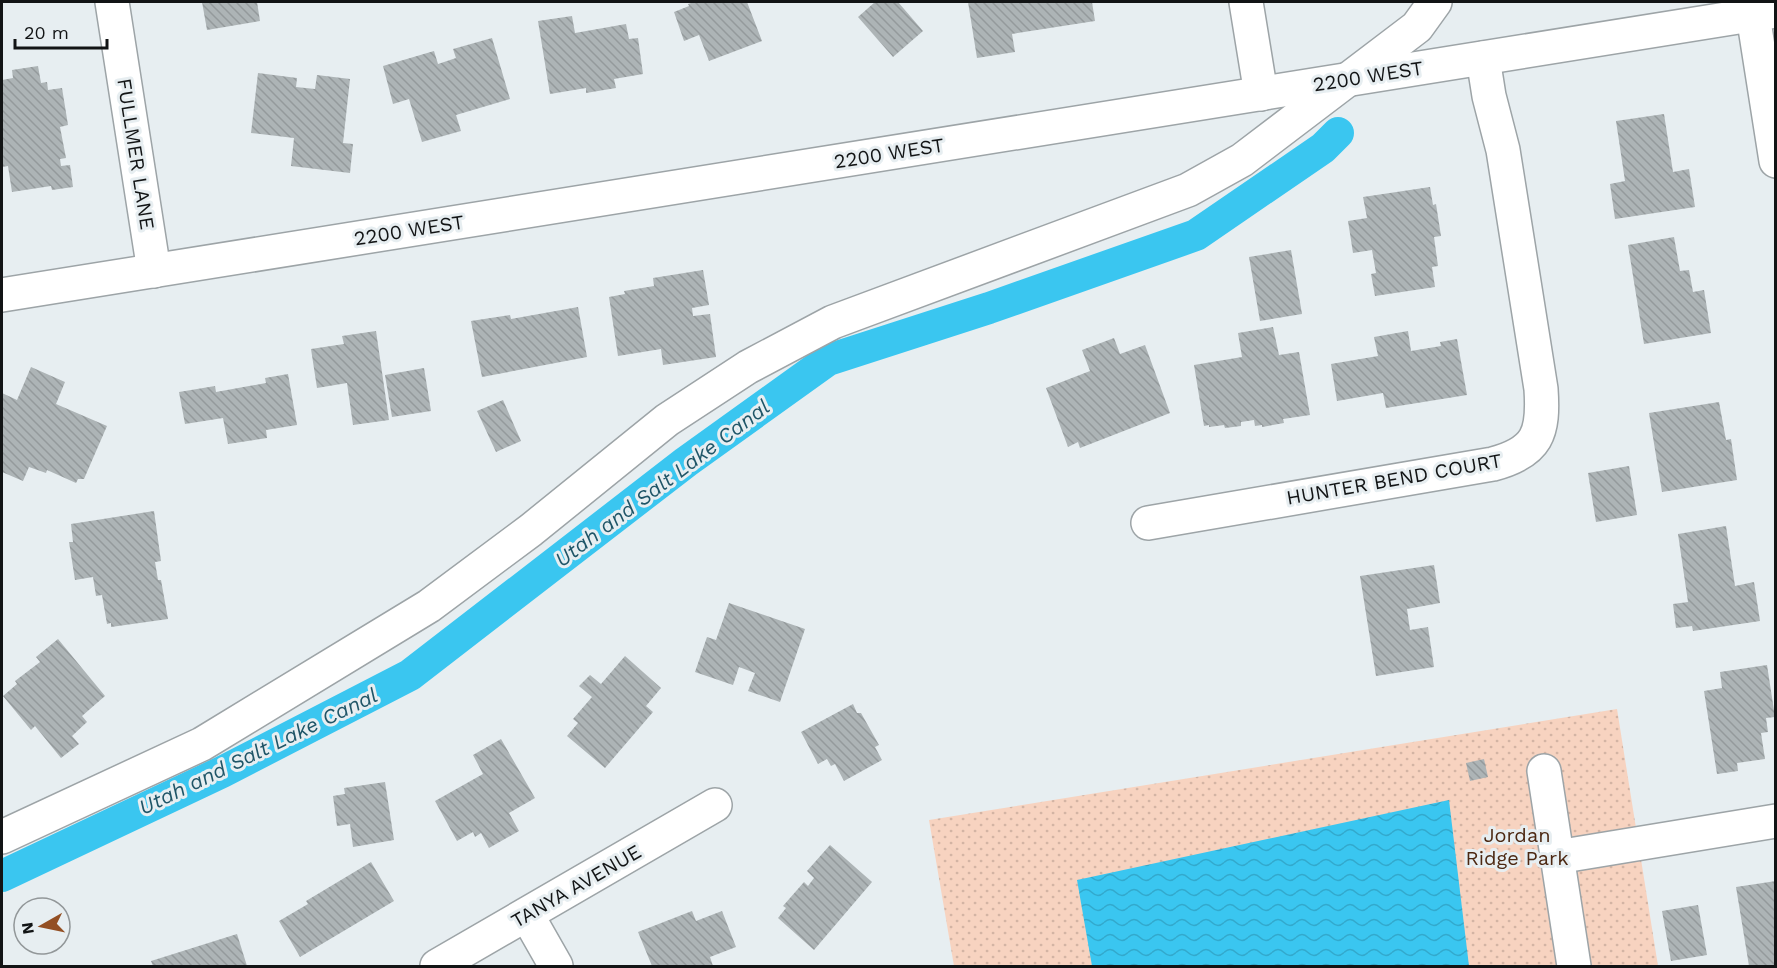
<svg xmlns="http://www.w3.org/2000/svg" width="1777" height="968" font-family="'Work Sans',sans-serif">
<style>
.park{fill:url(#park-dots)}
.water{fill:url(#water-waves)}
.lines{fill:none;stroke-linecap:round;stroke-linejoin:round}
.canal{stroke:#3ac6f0;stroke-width:32}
.building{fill:url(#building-back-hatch)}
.minor-casing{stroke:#9da4a7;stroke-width:36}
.minor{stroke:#fff;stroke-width:33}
.labels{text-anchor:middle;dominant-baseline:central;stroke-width:6;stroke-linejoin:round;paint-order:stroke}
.street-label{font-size:20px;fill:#121415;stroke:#e7eef1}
.park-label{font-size:20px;fill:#4c2812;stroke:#e7eef1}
.water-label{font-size:21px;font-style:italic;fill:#1f5567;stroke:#e7eef1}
</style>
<defs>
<pattern id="park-dots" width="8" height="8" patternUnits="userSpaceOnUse" patternTransform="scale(1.5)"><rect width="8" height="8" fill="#f7d3c0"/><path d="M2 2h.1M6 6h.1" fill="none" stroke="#d3b4a4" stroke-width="1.8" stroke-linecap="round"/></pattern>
<pattern id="water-waves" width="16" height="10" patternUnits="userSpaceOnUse" patternTransform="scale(1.5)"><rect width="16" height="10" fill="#3ac6f0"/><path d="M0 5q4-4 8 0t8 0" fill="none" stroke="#32a9cd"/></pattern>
<pattern id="building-back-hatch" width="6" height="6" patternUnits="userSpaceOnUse" patternTransform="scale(1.5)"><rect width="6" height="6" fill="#adb4b6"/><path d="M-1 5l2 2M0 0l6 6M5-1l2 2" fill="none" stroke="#949a9c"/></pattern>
</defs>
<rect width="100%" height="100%" fill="#e7eef1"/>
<path class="park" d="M1617,709L1658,966H954L929,820Z"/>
<path class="water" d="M1449,800L1469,966H1092L1077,880Z"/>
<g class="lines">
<path class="canal" d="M2,876L222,772L410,675L686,462L828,360L989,308L1196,235L1323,148L1338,133"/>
</g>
<g class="building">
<path d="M202,2H257L260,21L207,30Z"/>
<path d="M694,2H747L762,41L709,61L699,35L684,41L674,12L689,6L688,4Z"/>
<path d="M875,2H898L923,31L893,57L858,17Z"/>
<path d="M968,2H1092L1095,21L1012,34L1015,52L977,58Z"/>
<path d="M572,16L575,33L626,24L629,39L638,38L643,74L614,79L616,88L586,93V88L550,94L538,21Z"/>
<path d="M492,38L510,99L456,115L461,131L422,142L409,99L393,104L383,66L434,51L438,64L456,58L453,49Z"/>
<path d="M38,66L41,83L47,82L48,90L62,88L68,125L60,127L66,158L60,159L61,166L70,165L73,187L52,190L51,186L12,192L8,166L2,167V80L13,78L12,70Z"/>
<path d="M258,73L297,78L296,87L315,89L317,75L350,79L343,143L353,144L350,173L291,166L294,138L251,133Z"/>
<path d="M1664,114L1673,172L1689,169L1695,207L1615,219L1610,184L1625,181L1616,121Z"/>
<path d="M1430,187L1433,205L1436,204L1441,236L1434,237L1438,266L1432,267L1435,287L1375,296L1371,274L1376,273L1372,250L1353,253L1348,221L1367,218L1363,197Z"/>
<path d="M1674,237L1680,271L1689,270L1693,292L1704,290L1711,333L1644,344L1628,245Z"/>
<path d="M1291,250L1302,314L1260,321L1249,257Z"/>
<path d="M703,270L709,305L692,308L693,316L710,314L716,357L663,365L661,349L618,356L609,297L625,294L624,291L654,286L653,278Z"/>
<path d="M578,307L587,357L482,377L471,321L510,315L511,319Z"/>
<path d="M1273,327L1279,355L1299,352L1310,415L1283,419L1284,423L1262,427V425L1255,426L1254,420L1241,422V426L1225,428L1224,425L1209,427V425L1204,426L1194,365L1242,357L1238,333Z"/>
<path d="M376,331L389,420L353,425L347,383L317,388L311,349L344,344L342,336Z"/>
<path d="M1408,331L1411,351L1441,346L1440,342L1457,339L1467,395L1386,408L1383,393L1337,401L1331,364L1378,356L1374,337Z"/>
<path d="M1114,338L1120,354L1145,345L1170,413L1080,448L1078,442L1068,447L1046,388L1090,371L1082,350Z"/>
<path d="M31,367L65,382L56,404L107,426L84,479H78L76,483L47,470L46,473L29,467L23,481L2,472V393L17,400Z"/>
<path d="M424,368L431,411L392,417L385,375Z"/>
<path d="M288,374L297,425L266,430L267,438L228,444L223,418L185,424L179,392L215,386L216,392L266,383L265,378Z"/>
<path d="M503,400L521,441L496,452L477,411Z"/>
<path d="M1719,402L1726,440L1731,439L1737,480L1662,492L1649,413Z"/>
<path d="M1629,466L1637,515L1596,522L1588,473Z"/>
<path d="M154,511L161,561L155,562L158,580H161L168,619L111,627V623L107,624L102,595L96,596L93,577L75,580L69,542H73L71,524Z"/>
<path d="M1726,526L1735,586L1754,582L1760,621L1693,631L1692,626L1676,628L1673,604L1688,602L1678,534Z"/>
<path d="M1434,565L1440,603L1407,609L1410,630L1428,627L1434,667L1376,676L1360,576Z"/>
<path d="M729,603L805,629L780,702L748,691L755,673L739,667L733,685L695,672L707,637L716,640Z"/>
<path d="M58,639L105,696L82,716L87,722L72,736L79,744L61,758L35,726L31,730L3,696L17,684L15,681L40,662L36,657Z"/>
<path d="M625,656L661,688L646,706L653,712L605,768L567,736L578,723L573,719L592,697L579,686L590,675L601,684Z"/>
<path d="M1767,665L1775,717L1766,718L1768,732L1761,733L1765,759L1737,763L1738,771L1717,774L1704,691L1722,688L1720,672Z"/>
<path d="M853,704L857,713H861L879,745L875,747L882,760L844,781L835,764L831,766L827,759L818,764L801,732Z"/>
<path d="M501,739L535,798L509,813L519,831L489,848L481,833L475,837L473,832L457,841L435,801L483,774L473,755Z"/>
<path d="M1484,759L1488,777L1470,781L1466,763Z"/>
<path d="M385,782L394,840L353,847L350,824L337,826L333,796L345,794L344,788Z"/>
<path d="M830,845L872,882L814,950L778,918L786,908L783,906L804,882L808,886L814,878L807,871Z"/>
<path d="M371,862L394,901L300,957L279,921L308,904L306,901Z"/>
<path d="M1776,881V966H1749L1736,887Z"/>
<path d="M1698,905L1707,955L1671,961L1662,911Z"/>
<path d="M692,911L696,921L722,911L736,947L710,957L713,966H652L638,932Z"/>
<path d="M237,934L247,966H153L151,961Z"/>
</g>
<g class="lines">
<g class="minor-casing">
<g id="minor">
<path d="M112,2L154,271"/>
<path d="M1246,2L1261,94"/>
<path d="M1753,15L1776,161"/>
<path d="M2,295L1776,11"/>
<path d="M1148,523L1493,464C1538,452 1544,433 1541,389L1503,150L1489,96L1483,58"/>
<path d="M1544,771L1574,966"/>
<path d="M2,837L202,744L429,606L531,530L667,420L748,367L833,322L1188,190L1242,160L1417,27L1435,2"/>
<path d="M1557,857L1776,821"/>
<path d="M527,915L556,966"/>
<path d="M437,966L715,805"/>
</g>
</g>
<use href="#minor" class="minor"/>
</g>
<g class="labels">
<g class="street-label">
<text transform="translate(1368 76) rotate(-9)">2200 WEST</text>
<text transform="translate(889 153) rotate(-9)">2200 WEST</text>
<text transform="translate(136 154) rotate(81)">FULLMER LANE</text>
<text transform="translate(409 230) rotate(-9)">2200 WEST</text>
<text transform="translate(1394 479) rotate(-10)">HUNTER BEND COURT</text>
<text transform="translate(576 886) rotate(-30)">TANYA AVENUE</text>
</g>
<g class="park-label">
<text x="1517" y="835">Jordan<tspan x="1517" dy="23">Ridge Park</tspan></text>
</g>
<g class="water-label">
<text transform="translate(662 483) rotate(-37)">Utah and Salt Lake Canal</text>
<text transform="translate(258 751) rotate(-26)">Utah and Salt Lake Canal</text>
</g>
</g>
<rect width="1777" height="968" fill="none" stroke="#121415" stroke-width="6"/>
<g transform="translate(42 926) rotate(261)"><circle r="28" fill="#e7eef1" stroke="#929799" stroke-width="1.5"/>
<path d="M0-4.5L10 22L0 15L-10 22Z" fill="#934f23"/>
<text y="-9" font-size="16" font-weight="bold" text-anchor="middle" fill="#121415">N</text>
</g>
<path d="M15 39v9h92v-9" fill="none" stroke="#121415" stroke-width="3"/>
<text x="24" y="39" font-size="18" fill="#121415" stroke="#e7eef1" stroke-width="4.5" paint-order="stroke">20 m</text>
</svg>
